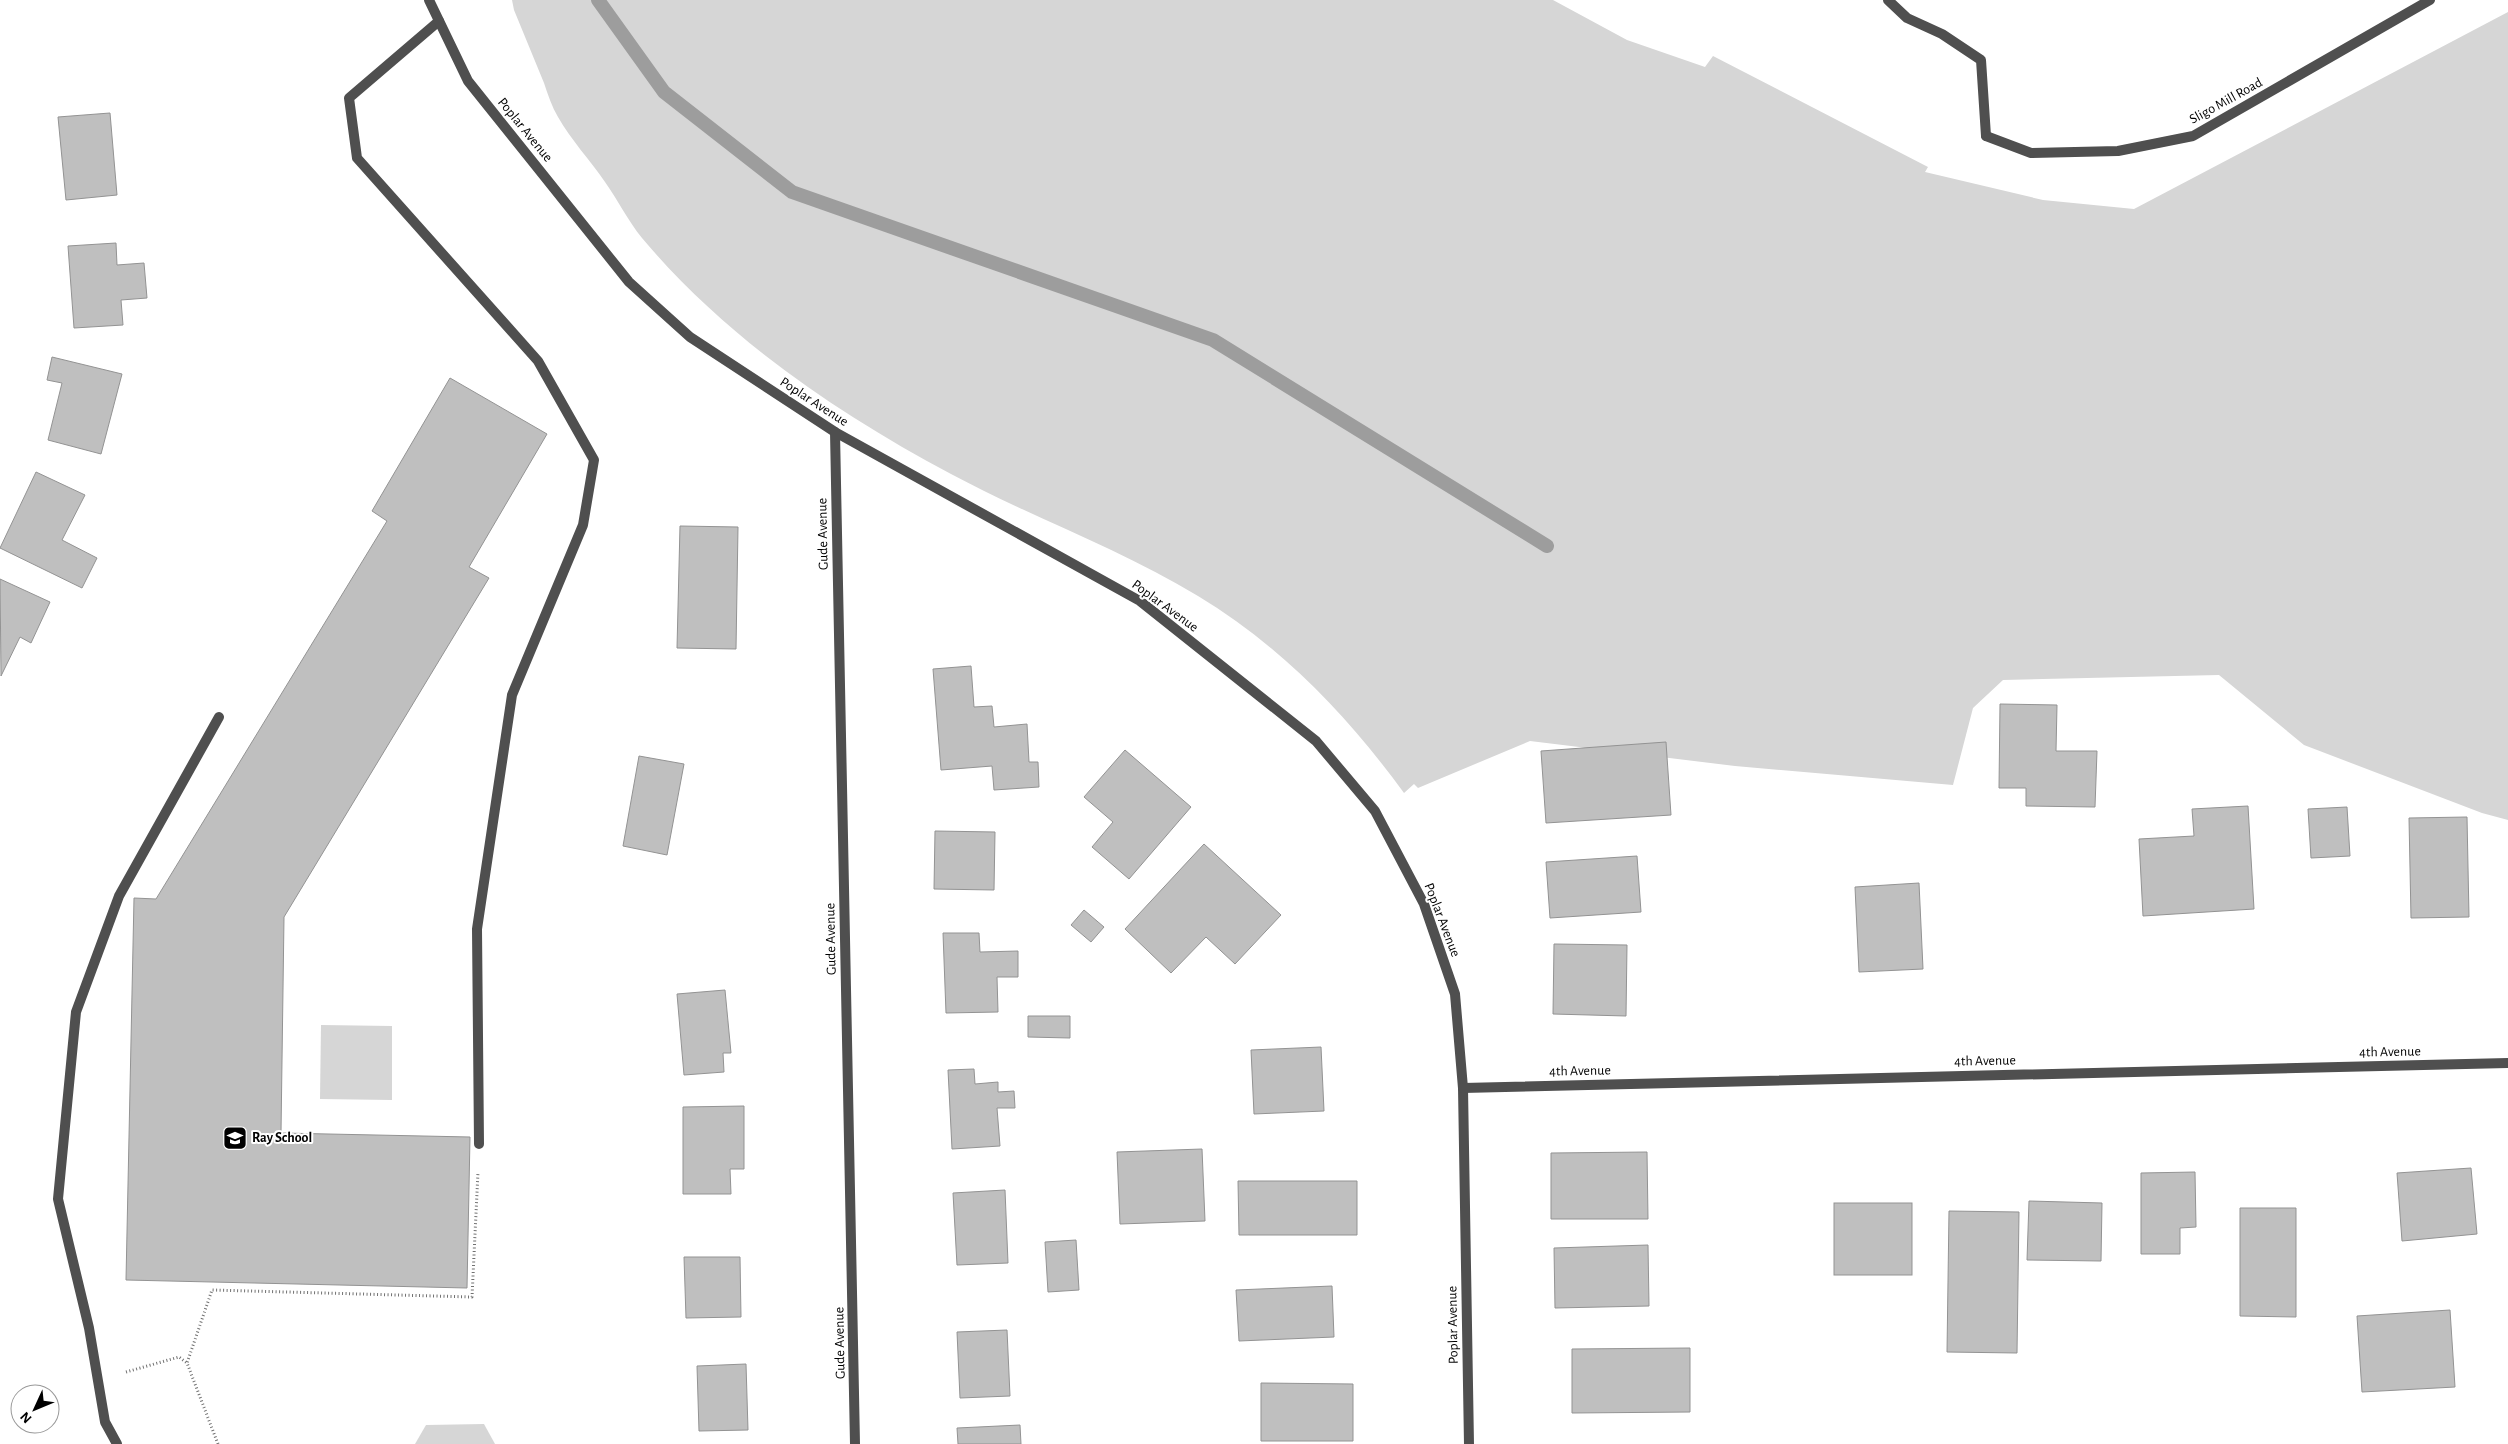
<svg xmlns="http://www.w3.org/2000/svg" width="2508" height="1444" font-family="'Alegreya Sans',sans-serif">
<style>
.green{fill:#d6d6d6}
.lines{fill:none;stroke-linecap:round;stroke-linejoin:round}
.stream{stroke:#9d9d9d;stroke-width:14}
.building{fill:#bfbfbf;stroke:#939393}
.path{stroke:#717171;stroke-width:3;stroke-dasharray:1 2.5;stroke-linecap:butt}
.service{stroke:#4f4f4f;stroke-width:10}
.minor{stroke:#4f4f4f;stroke-width:10}
.labels{text-anchor:middle;dominant-baseline:central;stroke-width:4;stroke-linejoin:round;paint-order:stroke}
.street-label{font-size:14px;fill:#000;stroke:#fff}
.poi-label{font-size:14px;font-weight:bold;fill:#000;stroke:#fff;text-anchor:start}
</style>
<rect width="100%" height="100%" fill="#fff"/>
<g class="green">
<path d="M512,0H1553L1627,40L1705,67L1713,56L1928,167L1925,172L2043,200L2134,209L2508,12V820L2482,813L2304,745L2219,675L2003,680L1973,708L1953,785L1735,766L1530,741L1418,788L1414,784L1404,793C1347,715 1282,647 1198,596C1121,549 1031,517 951,474C837,413 726,338 642,238C628,221 618,200 605,182C590,160 571,140 558,117C552,107 548,95 544,83C534,59 524,34 514,10Z"/>
<path d="M321,1025L392,1026V1100L320,1099Z"/>
<path d="M484,1424L495,1444H415L426,1425Z"/>
</g>
<g class="lines">
<path class="stream" d="M598,0L664,92L792,192L1213,340L1547,546"/>
</g>
<g class="building">
<path d="M110,113L117,195L66,200L58,117Z"/>
<path d="M116,243L117,265L144,263L147,298L121,300L123,325L74,328L68,246Z"/>
<path d="M52,357L122,374L101,454L48,440L62,383L47,380Z"/>
<path d="M450,378L547,434L469,567L489,578L284,917L281,1133L470,1137L467,1288L126,1280L134,898L156,899L387,521L372,511Z"/>
<path d="M36,472L85,495L62,540L97,558L82,588L0,548Z"/>
<path d="M680,526L738,527L736,649L677,648Z"/>
<path d="M0,579L50,602L31,643L20,637L1,676Z"/>
<path d="M971,666L974,707L992,706L994,727L1027,724L1029,762H1038L1039,787L994,790L992,766L941,770L933,669Z"/>
<path d="M2000,704L2057,705L2056,751H2097L2095,807L2026,806V788H1999Z"/>
<path d="M1666,742L1671,815L1546,823L1541,751Z"/>
<path d="M1125,750L1191,807L1129,879L1092,847L1113,822L1084,797Z"/>
<path d="M639,756L684,764L667,855L623,846Z"/>
<path d="M2248,806L2254,909L2143,916L2139,839L2194,836L2192,809Z"/>
<path d="M2347,807L2350,856L2311,858L2308,809Z"/>
<path d="M2467,817L2469,917L2411,918L2409,818Z"/>
<path d="M935,831L995,832L994,890L934,889Z"/>
<path d="M1204,844L1281,915L1235,964L1206,937L1171,973L1125,929Z"/>
<path d="M1637,856L1641,912L1550,918L1546,862Z"/>
<path d="M1919,883L1923,969L1859,972L1855,887Z"/>
<path d="M1084,910L1104,927L1091,942L1071,925Z"/>
<path d="M943,933H979L980,952L1018,951V977H997L998,1012L946,1013Z"/>
<path d="M1554,944L1627,945L1626,1016L1553,1014Z"/>
<path d="M725,990L731,1053H723L724,1072L684,1075L677,994Z"/>
<path d="M1028,1016H1070V1038L1028,1037Z"/>
<path d="M1321,1047L1324,1111L1254,1114L1251,1050Z"/>
<path d="M974,1069L975,1084L998,1082V1092L1014,1091L1015,1108H997L1000,1146L952,1149L948,1070Z"/>
<path d="M744,1106V1169H730L731,1194H683V1107Z"/>
<path d="M1202,1149L1205,1221L1120,1224L1117,1152Z"/>
<path d="M1647,1152L1648,1219H1551V1153Z"/>
<path d="M2471,1168L2477,1234L2402,1241L2397,1173Z"/>
<path d="M2195,1172L2196,1227L2180,1228V1254H2141V1173Z"/>
<path d="M1238,1181H1357V1235H1239Z"/>
<path d="M1005,1190L1008,1263L957,1265L953,1193Z"/>
<path d="M2029,1201L2102,1203L2101,1261L2027,1260Z"/>
<rect x="1834" y="1203" width="78" height="72"/>
<path d="M2240,1208H2296V1317L2240,1316Z"/>
<path d="M1949,1211L2019,1212L2017,1353L1947,1352Z"/>
<path d="M1076,1240L1079,1290L1048,1292L1045,1242Z"/>
<path d="M1648,1245L1649,1306L1555,1308L1554,1248Z"/>
<path d="M684,1257H740L741,1317L686,1318Z"/>
<path d="M1332,1286L1334,1337L1239,1341L1236,1290Z"/>
<path d="M2450,1310L2455,1387L2362,1392L2357,1316Z"/>
<path d="M1007,1330L1010,1396L960,1398L957,1332Z"/>
<path d="M1690,1348V1412L1572,1413V1349Z"/>
<path d="M746,1364L748,1430L699,1431L697,1366Z"/>
<path d="M1261,1383L1353,1384V1441H1261Z"/>
<path d="M1020,1425L1021,1444H958L957,1428Z"/>
</g>
<g class="lines">
<g class="path">
<path d="M126,1372L179,1357L187,1363"/>
<path d="M218,1444L187,1363L212,1290L472,1297L478,1172"/>
</g>
<g class="service">
<path d="M1888,0L1907,18L1942,34L1981,60L1986,136"/>
<path d="M439,21L349,98L357,158L538,361L594,460L583,525L512,695L477,929L479,1144"/>
<path d="M117,1444L105,1422L89,1328L58,1199L76,1012L119,896L219,717"/>
</g>
<g class="minor">
<path d="M429,0L468,81L629,282L690,337L835,432L1140,601L1316,741L1375,811L1424,904L1455,994L1463,1088L1469,1444"/>
<path d="M1986,136L2031,153L2118,151L2193,136L2430,0"/>
<path d="M835,432L855,1444"/>
<path d="M1463,1088L2508,1063"/>
</g>
</g>
<defs>
<g id="school-square" transform="scale(1.25)"><rect x="-9" y="-9" width="18" height="18" rx="4" fill="#000" stroke="#fff"/><path d="M0-5L7-2L0 1L-7-2ZM-4 1L0 2.5L4 1V4Q0 6-4 4Z" fill="#fff"/></g>
</defs>
<g fill-rule="evenodd">
<use href="#school-square" x="235" y="1138"/>
</g>
<g class="labels">
<g class="street-label">
<text transform="translate(2226 101) rotate(-29)">Sligo Mill Road</text>
<text transform="translate(525 130) rotate(51)">Poplar Avenue</text>
<text transform="translate(814 402) rotate(33)">Poplar Avenue</text>
<text transform="translate(823 534) rotate(-91)">Gude Avenue</text>
<text transform="translate(1165 606) rotate(36)">Poplar Avenue</text>
<text transform="translate(1442 920) rotate(69)">Poplar Avenue</text>
<text transform="translate(831 939) rotate(-91)">Gude Avenue</text>
<text transform="translate(2390 1052) rotate(-1)">4th Avenue</text>
<text transform="translate(1985 1061) rotate(-1)">4th Avenue</text>
<text transform="translate(1580 1071) rotate(-1)">4th Avenue</text>
<text transform="translate(1453 1325) rotate(-91)">Poplar Avenue</text>
<text transform="translate(840 1343) rotate(-91)">Gude Avenue</text>
</g>
<g class="poi-label">
<text x="252" y="1138">Ray School</text>
</g>
</g>
<g transform="translate(35 1409) rotate(226)"><circle r="24" fill="#ffffff" stroke="#999999"/>
<path d="M0-4L9 19L0 12L-9 19Z" fill="#000000"/>
<text y="-8" font-size="14" font-weight="bold" text-anchor="middle" fill="#000000">N</text>
</g>
</svg>
